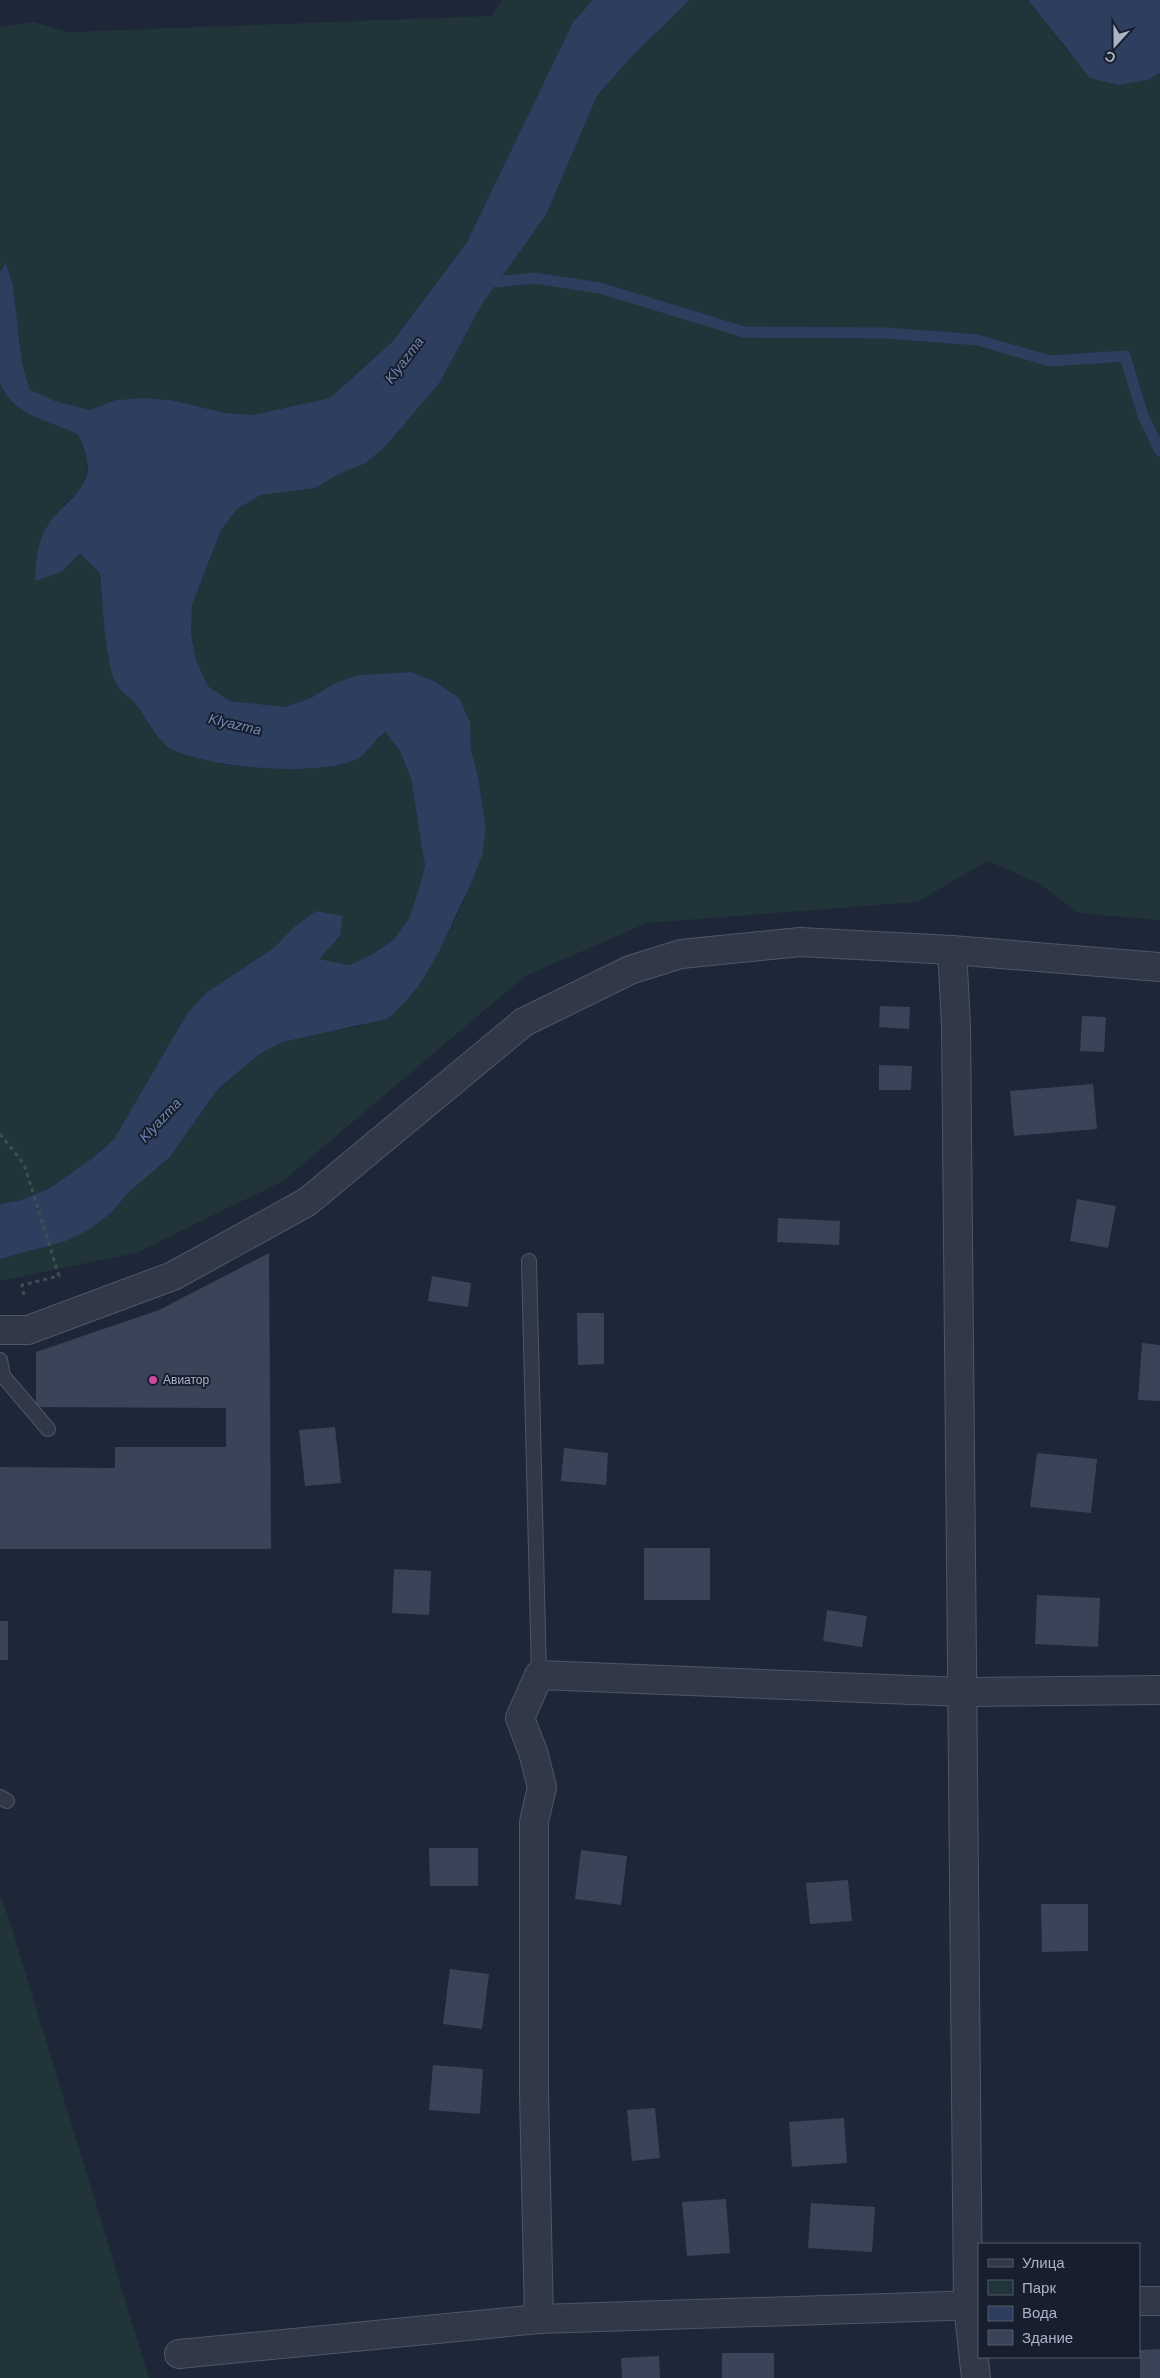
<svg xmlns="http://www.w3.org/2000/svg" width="1160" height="2378" font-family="Arial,sans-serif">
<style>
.green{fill:#203439}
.water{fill:#2e3e5f}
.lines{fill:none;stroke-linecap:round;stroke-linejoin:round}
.stream{stroke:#2e3e5f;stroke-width:11}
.building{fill:#394459}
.service-casing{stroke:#4f5667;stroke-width:16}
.minor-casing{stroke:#4f5667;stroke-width:30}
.tertiary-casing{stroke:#4f5667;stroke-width:30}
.path{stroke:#3a5054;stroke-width:3;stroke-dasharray:4 4;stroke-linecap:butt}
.service{stroke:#313949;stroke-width:14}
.minor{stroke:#313949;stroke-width:28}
.tertiary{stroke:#313949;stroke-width:28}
.hotel-dot{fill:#d1479c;stroke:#171e2d;stroke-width:2}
.labels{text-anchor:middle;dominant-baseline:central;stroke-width:4;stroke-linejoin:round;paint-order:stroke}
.poi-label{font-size:12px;fill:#abb3c6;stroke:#171e2d;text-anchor:start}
.water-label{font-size:14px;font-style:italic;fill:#7187b1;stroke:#171e2d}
</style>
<rect width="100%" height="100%" fill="#1e2738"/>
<g class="green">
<path d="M502,0H593L573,22L467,242L392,342L330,398L253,415L225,413L171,400L143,398L116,400L90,410L55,401L30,390L22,364L13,285L6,264L0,272V27L33,22L68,32L491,16Z"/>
<path d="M690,0H1028L1069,53L1147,80L1160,73V920L1078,913L1040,884L988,861L917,902L647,923L525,976L283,1181L136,1253L0,1281V1259L66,1241L112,1212L129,1192L170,1157L217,1090L258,1055L282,1042L307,1035L361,1026L407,1000L439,952L463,904L486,830L478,776L471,750L470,722L436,682L412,672L358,675L333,684L311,698L285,707L230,701L208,686L196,660L191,634L192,605L221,530L237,509L261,495L315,488L339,474L364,464L385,447L440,382L482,304L546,215L597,96L634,54Z"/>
<path d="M0,383L4,392L52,423L78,434L88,461L83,487L63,505L61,572L80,554L100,573L108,659L117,685L137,706L152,729L172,750L227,765L308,769L361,757L372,742L385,732L400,751L411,777L425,866L418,892L409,918L394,939L373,954L349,965L318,959L340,936L294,927L276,947L207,992L188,1012L114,1139L93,1158L48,1189L22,1200L0,1204Z"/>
<path d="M0,1896L8,1916L149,2378H0Z"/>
</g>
<g class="water">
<path d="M593,0H690L634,54L597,96L546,215L482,304L440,382L385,447L364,464L339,474L315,488L261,495L237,509L221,530L192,605L191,634L196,660L208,686L230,701L285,707L311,698L333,684L358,675L412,672L436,682L459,698L470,722L471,750L478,776L486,829L482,855L473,879L439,952L420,984L407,1000L387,1019L282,1042L258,1055L217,1090L170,1157L129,1192L112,1212L90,1229L66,1241L0,1259V1204L22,1200L48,1189L93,1158L114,1139L188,1012L207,992L275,947L294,927L316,911L343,916L340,936L319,959L349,965L373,954L394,939L409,918L418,892L425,866L411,778L400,751L385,732C376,738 366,754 359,758C320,778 213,768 173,750C159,744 147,719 138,707C132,699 122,693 117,685C104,663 103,600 100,573L80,554L61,572L35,581C36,562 37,542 48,525C61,504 93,489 87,460C86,451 81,442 78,434C51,422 11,414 0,383V272L6,263L13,285L22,364L30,390L55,401L90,410L116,400L143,398L171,400L225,413L253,415L330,398L392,342L467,242L573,22Z"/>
<path d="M1028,0H1160V73L1147,80L1118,85L1090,78Z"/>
</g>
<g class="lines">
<path class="stream" d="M482,278L497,282L534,278L600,288L744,332L887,333L978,340L1050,361L1125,356L1143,416L1160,451"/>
</g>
<g class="building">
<path d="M880,1006L910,1007L909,1029L879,1027Z"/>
<path d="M1082,1016L1106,1017L1104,1052L1080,1051Z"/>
<path d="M879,1065L912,1066L911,1090H879Z"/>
<path d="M1093,1084L1097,1129L1014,1136L1010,1091Z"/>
<path d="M1077,1199L1116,1206L1108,1248L1070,1241Z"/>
<path d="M778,1218L840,1221L839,1245L777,1242Z"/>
<path d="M269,1253L271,1549H0V1467L115,1468V1447H226V1408L36,1407V1352L159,1310Z"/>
<path d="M432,1276L471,1283L468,1307L428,1301Z"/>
<path d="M577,1313H604V1364L578,1365Z"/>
<path d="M1142,1343L1160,1345V1401L1138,1400Z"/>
<path d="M335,1427L341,1483L305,1486L299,1430Z"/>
<path d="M564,1448L608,1453L606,1485L561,1481Z"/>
<path d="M1037,1453L1097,1459L1091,1513L1030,1507Z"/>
<rect x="644" y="1548" width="66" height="52"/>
<path d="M394,1569L431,1571L429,1615L392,1613Z"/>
<path d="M1037,1595L1100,1598L1098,1647L1035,1644Z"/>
<path d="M827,1610L867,1616L862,1647L823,1641Z"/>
<rect x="0" y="1621" width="8" height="39"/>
<path d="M429,1848H478V1886H430Z"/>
<path d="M581,1850L627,1856L621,1905L575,1899Z"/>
<path d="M848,1880L852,1921L810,1924L806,1883Z"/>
<path d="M1041,1904H1088V1951L1042,1952Z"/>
<path d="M450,1969L489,1974L482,2029L443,2024Z"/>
<path d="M433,2065L483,2069L480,2114L429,2110Z"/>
<path d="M655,2108L660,2158L632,2161L627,2110Z"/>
<path d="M844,2118L847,2163L792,2167L789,2122Z"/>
<path d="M726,2199L730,2253L687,2256L682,2202Z"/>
<path d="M811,2203L875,2207L872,2252L808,2248Z"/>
<path d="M1160,2349V2378H1140V2350Z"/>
<rect x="722" y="2353" width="52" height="25"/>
<path d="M659,2356L660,2378H622L621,2358Z"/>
</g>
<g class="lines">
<g class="service-casing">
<g id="service">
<path d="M529,1261L539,1675"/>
<path d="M0,1360L3,1376L48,1429"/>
<path d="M0,1797L7,1801"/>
</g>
</g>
<g class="minor-casing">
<g id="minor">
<path d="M952,950L956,1025L968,2305L976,2378"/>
<path d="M1139,2301H1160"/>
<path d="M539,2319L534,2092V1822L542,1787L533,1752L520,1718L539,1675L962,1692L1160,1690"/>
<path d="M179,2354L539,2319L979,2305"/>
</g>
</g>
<g class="tertiary-casing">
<path id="tertiary" d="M0,1330H28L173,1276L307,1202L524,1022L630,970L681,954L800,942L952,950L1160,967"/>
</g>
<path class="path" d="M0,1134L24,1164L59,1276L22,1285L24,1296"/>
<use href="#service" class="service"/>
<use href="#minor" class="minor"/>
<use href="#tertiary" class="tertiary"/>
</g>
<circle class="hotel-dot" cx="153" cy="1380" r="5"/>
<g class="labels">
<g class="poi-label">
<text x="163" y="1380">Авиатор</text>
</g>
<g class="water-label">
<text transform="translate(404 360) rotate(-53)">Klyazma</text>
<text transform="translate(235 724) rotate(13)">Klyazma</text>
<text transform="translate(160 1120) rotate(-47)">Klyazma</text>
</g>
</g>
<rect x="978" y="2243" width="162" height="115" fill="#171e2d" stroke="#525a6a"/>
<rect x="988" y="2259" width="25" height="8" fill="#313949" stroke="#525a6a"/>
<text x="1022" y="2268" font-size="15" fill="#abb3c6">Улица</text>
<rect x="988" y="2280" width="25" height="15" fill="#203439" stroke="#525a6a"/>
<text x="1022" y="2293" font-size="15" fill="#abb3c6">Парк</text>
<rect x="988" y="2306" width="25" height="15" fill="#2e3e5f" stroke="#525a6a"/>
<text x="1022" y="2318" font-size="15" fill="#abb3c6">Вода</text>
<rect x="988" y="2330" width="25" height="15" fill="#394459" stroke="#525a6a"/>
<text x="1022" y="2343" font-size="15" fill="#abb3c6">Здание</text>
<g transform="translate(1115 45) rotate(201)" stroke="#171e2d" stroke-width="4" paint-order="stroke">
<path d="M0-4L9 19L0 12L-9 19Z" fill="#abb3c6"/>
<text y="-8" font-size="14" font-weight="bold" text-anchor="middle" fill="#abb3c6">С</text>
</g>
</svg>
